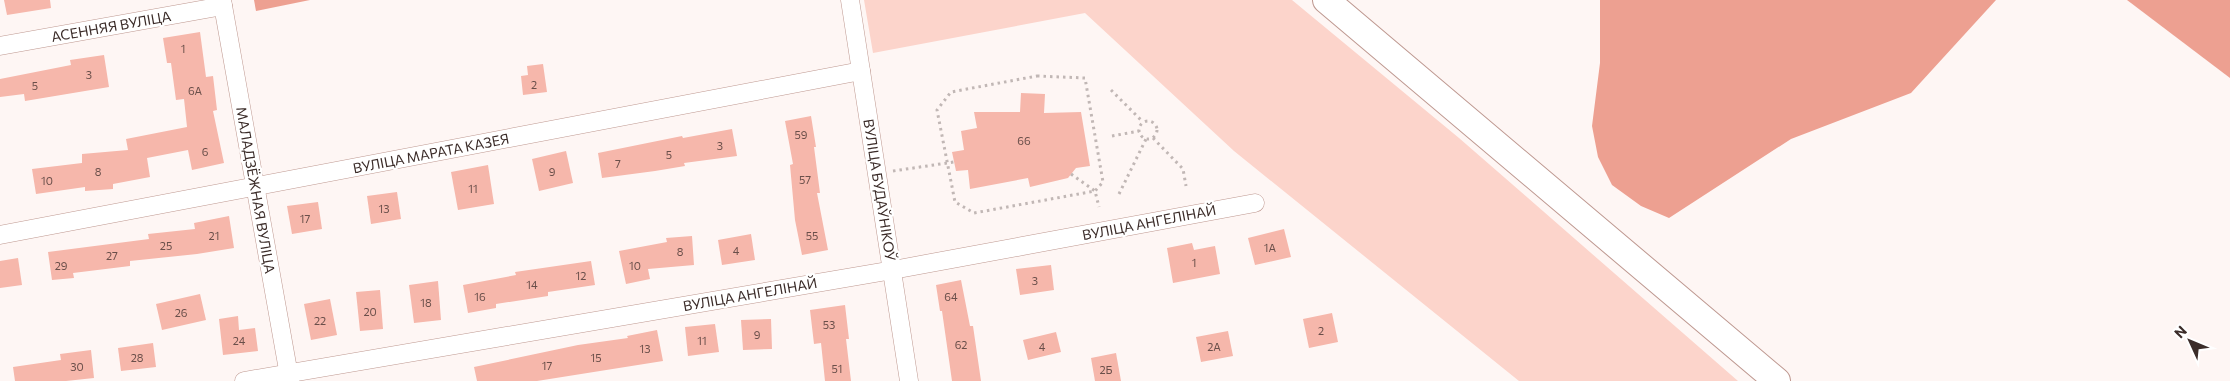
<svg xmlns="http://www.w3.org/2000/svg" width="2230" height="381" font-family="Commissioner,sans-serif">
<style>
.green{fill:#fcd4cb}
.forest{fill:#eda091}
.building{fill:#f6b7ab}
.lines{fill:none;stroke-linecap:round;stroke-linejoin:round}
.minor-casing{stroke:#be9890;stroke-width:19}
.highway-casing{stroke:#be9890;stroke-width:28}
.path{stroke:#c1b7b5;stroke-width:3;stroke-dasharray:2.5 4;stroke-linecap:butt}
.minor{stroke:#fff;stroke-width:18}
.highway{stroke:#fff;stroke-width:26}
.labels{text-anchor:middle;dominant-baseline:central;stroke-width:4.5;stroke-linejoin:round;paint-order:stroke}
.number-label{font-size:11px;fill:#6a4f4a}
.street-label{font-size:14px;fill:#3b2c29;stroke:#fff}
</style>
<rect width="100%" height="100%" fill="#fef6f4"/>
<path class="green" d="M864,0H1292L1459,138L1738,381H1519L1234,151L1085,13L873,53Z"/>
<g class="forest">
<path d="M254,0H310L256,11Z"/>
<path d="M1600,0H1996L1911,93L1791,139L1669,218L1641,206L1612,185L1598,157L1592,126L1600,63Z"/>
<path d="M2127,0H2230V78Z"/>
</g>
<g class="building">
<path d="M4,0H50L51,8L7,15Z"/>
<path d="M200,32L206,77L213,76L217,110L213,111L224,163L192,170L188,150L147,158L150,177L113,184V189L85,191V187L36,194L32,169L82,163V154L128,150L126,139L187,127L184,99L176,100L171,63H167L163,38Z"/>
<path d="M104,55L109,87L25,101L24,94L0,97V79L71,65L70,60Z"/>
<path d="M543,64L547,92L523,95L521,76L528,75L527,66Z"/>
<path d="M1021,93L1045,94L1044,113L1081,112L1090,166L1076,168L1068,178L1030,187L1028,178L970,189L968,170L956,171L952,152L964,150L961,131L977,128L974,112H1020Z"/>
<path d="M811,116L816,147H814L820,193H817L828,250L802,255L795,220L790,165L793,164L785,121Z"/>
<path d="M732,129L737,156L684,163L685,166L655,171L602,178L598,153L682,136L683,138Z"/>
<path d="M566,151L573,183L539,191L532,159Z"/>
<path d="M488,165L494,204L458,210L451,172Z"/>
<path d="M397,192L401,219L371,224L367,196Z"/>
<path d="M318,202L322,229L292,234L287,206Z"/>
<path d="M229,216L234,248L197,254L130,261V266L73,273L74,278L52,280L48,252L149,239L148,234L195,229L194,223Z"/>
<path d="M1284,229L1291,257L1255,265L1248,238Z"/>
<path d="M751,234L755,260L722,265L718,240Z"/>
<path d="M692,236L694,265L648,269L650,279L626,284L619,251L667,242L666,238Z"/>
<path d="M1192,243L1194,250L1215,246L1220,274L1173,283L1167,248Z"/>
<path d="M18,258L22,285L0,288V261Z"/>
<path d="M591,261L595,285L548,292V296L496,304V308L468,313L463,285L516,275L515,272Z"/>
<path d="M1051,265L1054,290L1020,295L1016,269Z"/>
<path d="M961,280L970,326H973L981,381H952L942,311H940L936,285Z"/>
<path d="M438,281L441,320L414,323L409,285Z"/>
<path d="M380,290L383,329L360,331L356,292Z"/>
<path d="M200,294L206,320L162,330L156,304Z"/>
<path d="M330,299L337,335L311,340L304,304Z"/>
<path d="M845,305L849,339H846L851,381H825L821,343L814,344L810,310Z"/>
<path d="M1332,313L1338,342L1309,348L1303,319Z"/>
<path d="M238,316L239,330L255,328L258,351L223,355L219,319Z"/>
<path d="M771,319L772,349L743,350L741,320Z"/>
<path d="M715,324L719,352L688,356L685,327Z"/>
<path d="M657,330L663,361L537,381H477L474,367L578,345L628,338L627,336Z"/>
<path d="M1228,331L1233,356L1201,362L1196,337Z"/>
<path d="M1056,332L1061,352L1028,360L1023,340Z"/>
<path d="M153,343L156,367L121,371L118,348Z"/>
<path d="M91,350L94,378L66,381H15L13,367L61,360L60,354Z"/>
<path d="M1116,353L1121,381H1095L1091,358Z"/>
</g>
<g class="lines">
<g class="minor-casing">
<g id="minor">
<path d="M222,0L290,381"/>
<path d="M850,0L909,381"/>
<path d="M0,46L223,6"/>
<path d="M0,235L861,71"/>
<path d="M244,381L893,270L1255,203"/>
</g>
</g>
<g class="highway-casing">
<path id="highway" d="M1326,0L1777,381"/>
</g>
<g class="path">
<path d="M1037,76L1085,78L1103,182L1095,191L974,213L955,202L937,110L951,92Z"/>
<path d="M1111,90L1143,122"/>
<circle cx="1148" cy="130" r="9"/>
<path d="M1112,136L1139,131"/>
<path d="M1153,138L1183,169L1186,186"/>
<path d="M893,171L954,162"/>
<path d="M1071,174L1095,191L1099,207"/>
<path d="M1119,194L1146,139"/>
</g>
<use href="#minor" class="minor"/>
<use href="#highway" class="highway"/>
</g>
<g class="labels">
<g class="number-label">
<text x="183" y="48">1</text>
<text x="89" y="74">3</text>
<text x="534" y="84">2</text>
<text x="35" y="85">5</text>
<text x="195" y="90">6А</text>
<text x="801" y="134">59</text>
<text x="1024" y="140">66</text>
<text x="720" y="145">3</text>
<text x="205" y="151">6</text>
<text x="669" y="154">5</text>
<text x="618" y="163">7</text>
<text x="98" y="171">8</text>
<text x="552" y="171">9</text>
<text x="805" y="179">57</text>
<text x="47" y="180">10</text>
<text x="473" y="188">11</text>
<text x="384" y="208">13</text>
<text x="305" y="218">17</text>
<text x="214" y="235">21</text>
<text x="812" y="235">55</text>
<text x="166" y="245">25</text>
<text x="1270" y="247">1А</text>
<text x="736" y="250">4</text>
<text x="680" y="251">8</text>
<text x="112" y="255">27</text>
<text x="1194" y="262">1</text>
<text x="61" y="265">29</text>
<text x="635" y="265">10</text>
<text x="581" y="275">12</text>
<text x="1035" y="280">3</text>
<text x="532" y="284">14</text>
<text x="480" y="296">16</text>
<text x="951" y="296">64</text>
<text x="426" y="302">18</text>
<text x="370" y="311">20</text>
<text x="181" y="312">26</text>
<text x="320" y="320">22</text>
<text x="829" y="324">53</text>
<text x="1321" y="330">2</text>
<text x="757" y="334">9</text>
<text x="239" y="340">24</text>
<text x="702" y="340">11</text>
<text x="961" y="344">62</text>
<text x="1042" y="346">4</text>
<text x="1214" y="346">2А</text>
<text x="645" y="348">13</text>
<text x="137" y="357">28</text>
<text x="596" y="357">15</text>
<text x="547" y="365">17</text>
<text x="77" y="366">30</text>
<text x="837" y="368">51</text>
<text x="1106" y="369">2Б</text>
</g>
<g class="street-label">
<text transform="translate(111 26) rotate(-10)">АСЕННЯЯ ВУЛІЦА</text>
<text transform="translate(431 153) rotate(-11)">ВУЛІЦА МАРАТА КАЗЕЯ</text>
<text transform="translate(256 190) rotate(80)">МАЛАДЗЁЖНАЯ ВУЛІЦА</text>
<text transform="translate(880 190) rotate(81)">ВУЛІЦА БУДАЎНІКОЎ</text>
<text transform="translate(1149 222) rotate(-11)">ВУЛІЦА АНГЕЛІНАЙ</text>
<text transform="translate(750 294) rotate(-10)">ВУЛІЦА АНГЕЛІНАЙ</text>
</g>
</g>
<g transform="translate(2190 341) rotate(314)" stroke="#ffffff" stroke-width="4" paint-order="stroke">
<path d="M0-4L9 19L0 12L-9 19Z" fill="#3b2c29"/>
<text y="-8" font-size="14" font-weight="bold" text-anchor="middle" fill="#3b2c29">N</text>
</g>
</svg>
